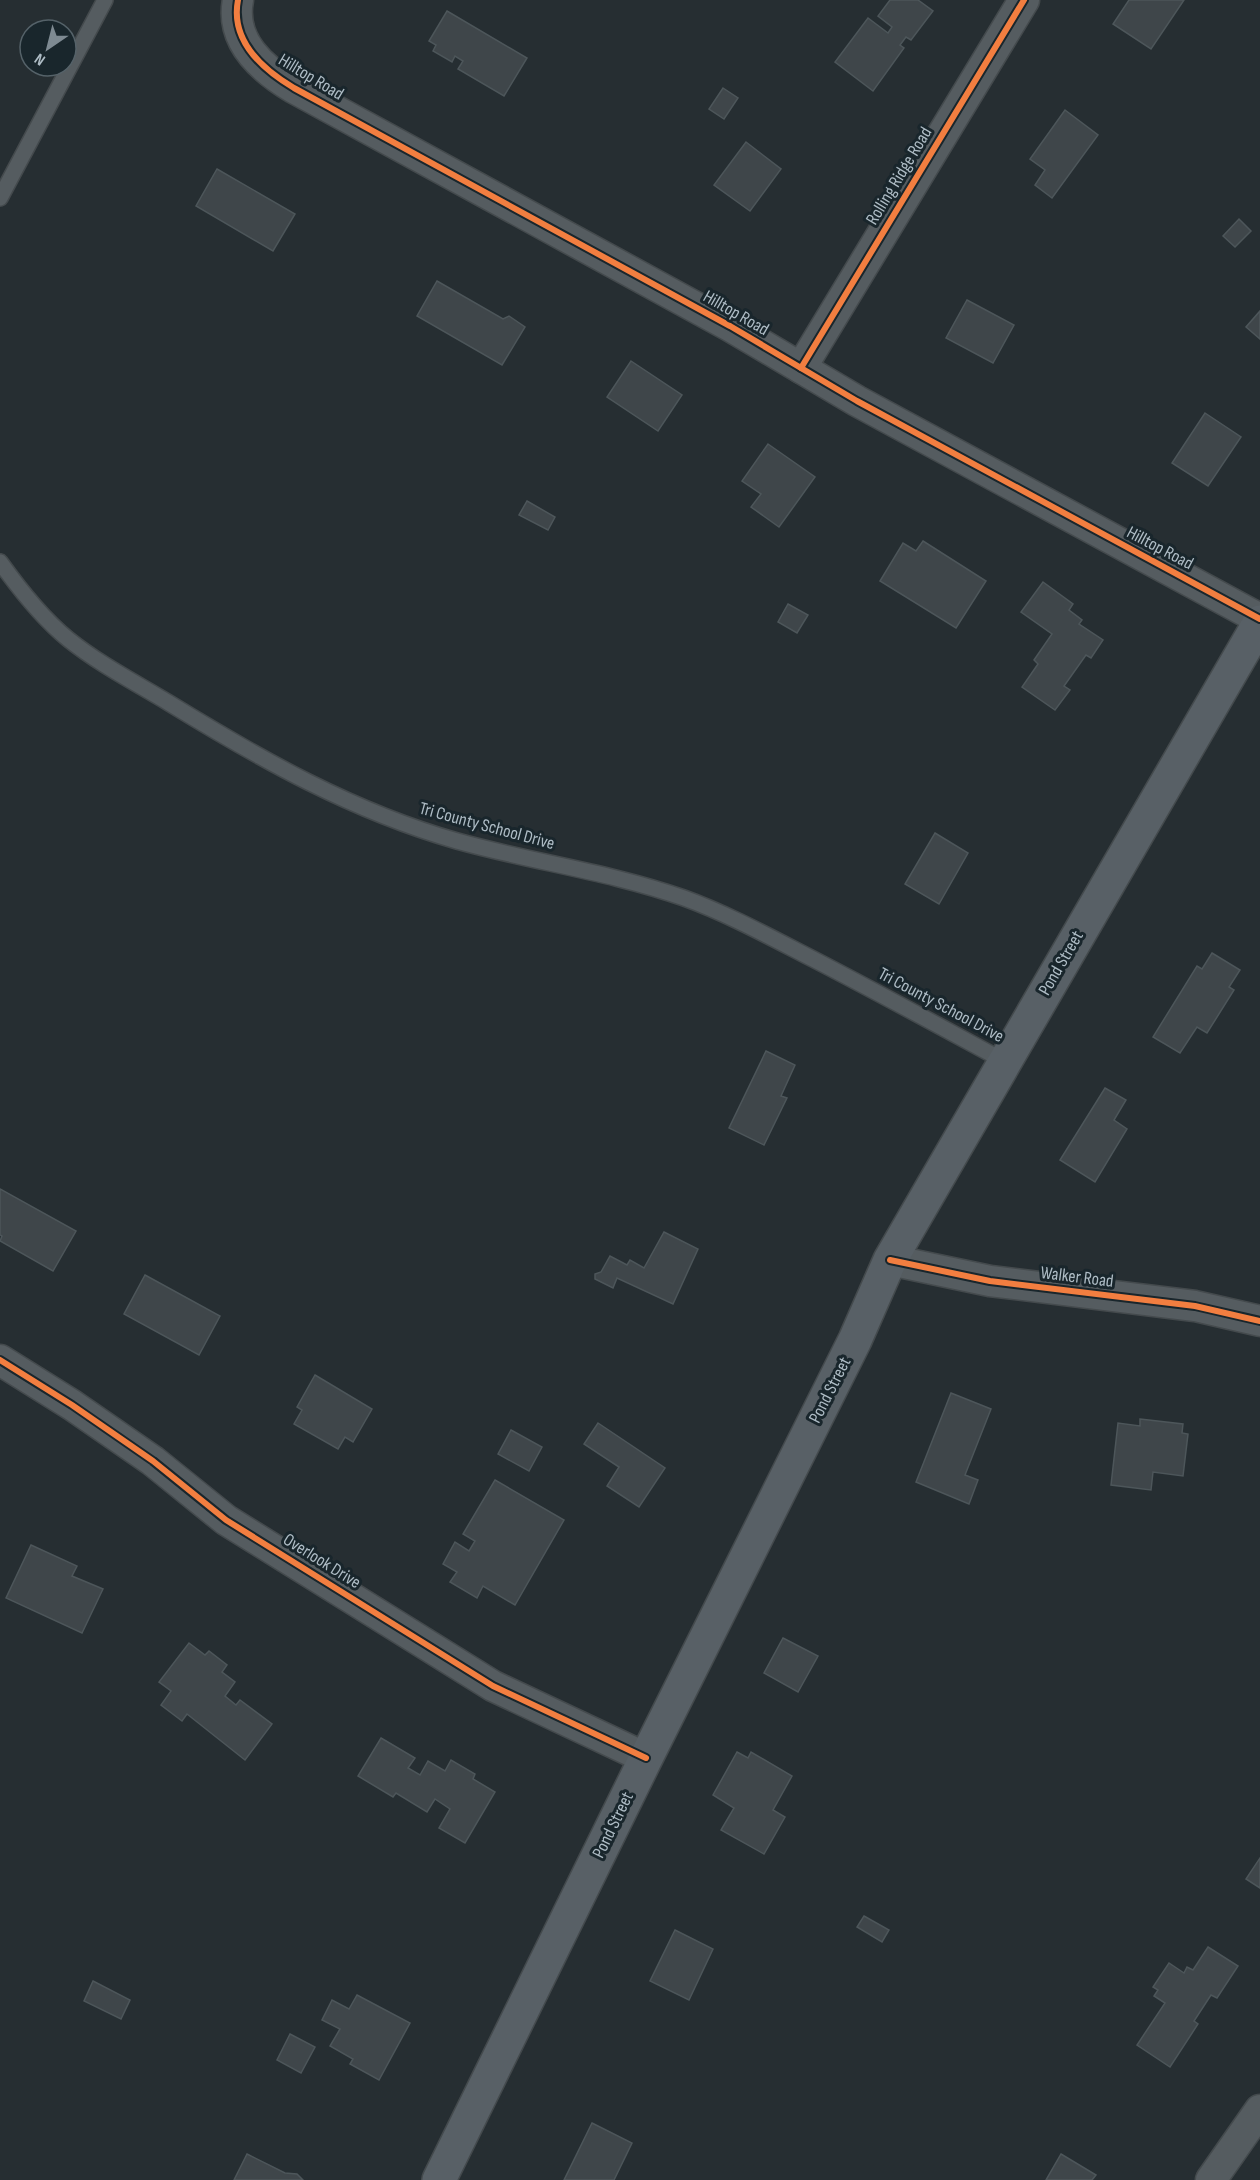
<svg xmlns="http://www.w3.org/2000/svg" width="1260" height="2180" font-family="'Sofia Sans Condensed',sans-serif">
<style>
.building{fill:#3f464a;stroke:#4d565a;stroke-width:1.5}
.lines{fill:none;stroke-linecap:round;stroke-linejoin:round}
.lane-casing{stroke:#444a4d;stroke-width:18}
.street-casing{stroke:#444a4d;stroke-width:33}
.secondary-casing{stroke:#444a4d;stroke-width:36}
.lane{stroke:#555c60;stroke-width:15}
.street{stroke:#555c60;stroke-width:30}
.secondary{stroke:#586066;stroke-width:33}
.cycleway-casing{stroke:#19262c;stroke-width:10}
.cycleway{stroke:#f27e40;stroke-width:6}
.labels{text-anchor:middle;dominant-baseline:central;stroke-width:6;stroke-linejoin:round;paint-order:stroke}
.street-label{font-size:18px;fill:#aebcc5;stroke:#19262c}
</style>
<rect width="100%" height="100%" fill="#262e32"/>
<g class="building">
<path d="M890,0H918L933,11L911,40L906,37L900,45L904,48L873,91L835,62L868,18L888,33L892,27L878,16Z"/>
<path d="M1129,0H1184L1151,49L1113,24Z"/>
<path d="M447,11L527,58L504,96L458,69L463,61L455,56L452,62L433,51L436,45L429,41Z"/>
<path d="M723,88L738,98L724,119L709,109Z"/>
<path d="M1065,110L1098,135L1052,198L1035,185L1045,170L1030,159Z"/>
<path d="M746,142L781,169L750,211L714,185Z"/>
<path d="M217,169L295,214L273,251L196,206Z"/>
<path d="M1239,219L1251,231L1235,247L1223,236Z"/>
<path d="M437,281L503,319L509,316L525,327L502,365L417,316Z"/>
<path d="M967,300L1014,325L993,363L946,338Z"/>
<path d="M1260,311V339L1246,327Z"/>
<path d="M631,361L682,395L658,431L607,397Z"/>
<path d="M1205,413L1241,437L1208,486L1172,463Z"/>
<path d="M768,444L815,477L779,527L751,507L761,494L742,481Z"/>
<path d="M527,501L555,517L548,530L519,515Z"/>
<path d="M923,541L986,581L956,628L880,581L903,543L916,551Z"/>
<path d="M1043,582L1073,604L1069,610L1082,620L1079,624L1103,640L1091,658L1086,655L1064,686L1070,690L1055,710L1022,687L1038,664L1034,660L1052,634L1021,612Z"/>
<path d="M788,604L808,615L797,633L778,622Z"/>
<path d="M935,833L968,853L939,904L905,884Z"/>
<path d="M1212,953L1240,970L1229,987L1234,990L1207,1033L1197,1027L1180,1053L1153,1037L1197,966L1202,969Z"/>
<path d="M766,1051L795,1065L781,1096L787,1098L764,1145L729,1128Z"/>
<path d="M1105,1088L1126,1100L1114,1120L1127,1129L1095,1182L1060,1160Z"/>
<path d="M0,1189L76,1231L53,1271L0,1241L2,1236L0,1235Z"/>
<path d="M664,1232L698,1249L673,1304L617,1278L613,1288L595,1279V1274L601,1272L610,1256L627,1265L630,1260L644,1268Z"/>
<path d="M145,1275L220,1316L199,1355L124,1314Z"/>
<path d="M315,1375L372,1409L353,1442L345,1437L338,1449L294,1424L302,1410L297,1407Z"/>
<path d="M951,1393L991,1409L965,1475L978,1480L969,1504L916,1482Z"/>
<path d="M1140,1419L1183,1424L1182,1433L1188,1434L1183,1476L1153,1472L1151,1490L1111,1485L1118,1423L1140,1426Z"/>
<path d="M598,1423L665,1468L639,1507L607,1486L619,1467L584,1444Z"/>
<path d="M511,1430L542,1447L529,1471L498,1454Z"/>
<path d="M495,1480L564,1520L515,1605L483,1586L477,1598L450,1582L457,1572L443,1564L455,1542L469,1551L475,1541L463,1534Z"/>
<path d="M31,1545L77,1566L72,1576L103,1589L82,1633L6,1598Z"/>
<path d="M783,1638L818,1656L798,1692L764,1673Z"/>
<path d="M189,1643L205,1655L209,1651L227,1665L222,1672L235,1682L225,1696L236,1705L240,1700L272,1724L245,1760L187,1714L182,1721L161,1705L171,1691L159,1682Z"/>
<path d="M381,1738L415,1758L408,1768L420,1775L428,1761L445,1771L451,1760L475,1774L473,1779L495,1792L465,1843L439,1828L450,1809L435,1799L427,1812L396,1793L393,1797L358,1776Z"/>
<path d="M737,1752L748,1758L751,1752L792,1776L773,1810L785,1817L764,1854L721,1830L734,1808L713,1795Z"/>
<path d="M1260,1858V1888L1246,1879Z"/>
<path d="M864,1916L889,1930L882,1942L857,1927Z"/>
<path d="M675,1930L713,1949L689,2000L650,1981Z"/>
<path d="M1208,1947L1238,1966L1217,1998L1211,1995L1194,2021L1198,2024L1170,2067L1137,2045L1165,2003L1154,1996L1158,1990L1153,1987L1169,1963L1184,1973L1187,1967L1193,1970Z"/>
<path d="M93,1981L130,2000L121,2019L84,2001Z"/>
<path d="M357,1995L410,2023L379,2080L350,2064L353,2059L330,2046L340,2029L322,2020L332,2000L349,2009Z"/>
<path d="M290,2034L315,2047L301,2073L277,2060Z"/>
<path d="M592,2123L632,2143L614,2180H564Z"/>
<path d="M247,2154L285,2173L297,2174L303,2180H234Z"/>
<path d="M1061,2154L1096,2175L1092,2180H1046Z"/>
</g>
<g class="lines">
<g class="lane-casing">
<g id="lane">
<path d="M0,198L105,0"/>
<path d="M0,562C20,590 42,618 68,639C99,664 136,683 169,703C262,760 352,811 457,841C532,862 610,872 684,898C728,914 770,937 813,959C877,992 941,1027 1004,1061"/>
</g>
</g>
<g class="street-casing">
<g id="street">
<path d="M238,0C230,41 262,69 294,88L730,326L857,401L1260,619"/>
<path d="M801,368L1024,0"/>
<path d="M890,1260L990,1281L1195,1306L1260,1321"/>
<path d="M0,1360L72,1405L153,1461L226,1520L493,1686L646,1758"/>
<path d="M1211,2180L1260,2110"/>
</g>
</g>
<g class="secondary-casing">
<path id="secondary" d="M439,2180L646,1758L855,1340L890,1260L1260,622"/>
</g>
<use href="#lane" class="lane"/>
<use href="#street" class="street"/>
<use href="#secondary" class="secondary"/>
<g class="cycleway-casing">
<g id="cycleway">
<path d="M238,0C230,41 262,69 294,88L730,326L857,401L1260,619"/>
<path d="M801,368L1024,0"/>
<path d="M890,1260L990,1281L1195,1306L1260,1321"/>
<path d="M0,1360L72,1405L153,1461L226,1520L493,1686L646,1758"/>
</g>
</g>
<use href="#cycleway" class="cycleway"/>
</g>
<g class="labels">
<g class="street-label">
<text transform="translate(311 77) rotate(31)">Hilltop Road</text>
<text transform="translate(899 176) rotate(-59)">Rolling Ridge Road</text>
<text transform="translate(736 313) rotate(30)">Hilltop Road</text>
<text transform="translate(1160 548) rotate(28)">Hilltop Road</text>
<text transform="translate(487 826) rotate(15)">Tri County School Drive</text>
<text transform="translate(1061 963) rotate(-60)">Pond Street</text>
<text transform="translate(941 1005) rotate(28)">Tri County School Drive</text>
<text transform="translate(1077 1277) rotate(7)">Walker Road</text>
<text transform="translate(830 1390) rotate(-63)">Pond Street</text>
<text transform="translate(322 1561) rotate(32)">Overlook Drive</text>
<text transform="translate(613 1825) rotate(-64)">Pond Street</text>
</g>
</g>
<g transform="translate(48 48) rotate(215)"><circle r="28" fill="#19262c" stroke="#556269" stroke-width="1.5"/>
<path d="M0-4.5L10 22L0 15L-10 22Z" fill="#7e8a92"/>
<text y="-9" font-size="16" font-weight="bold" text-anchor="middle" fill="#aebcc5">N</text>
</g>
</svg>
